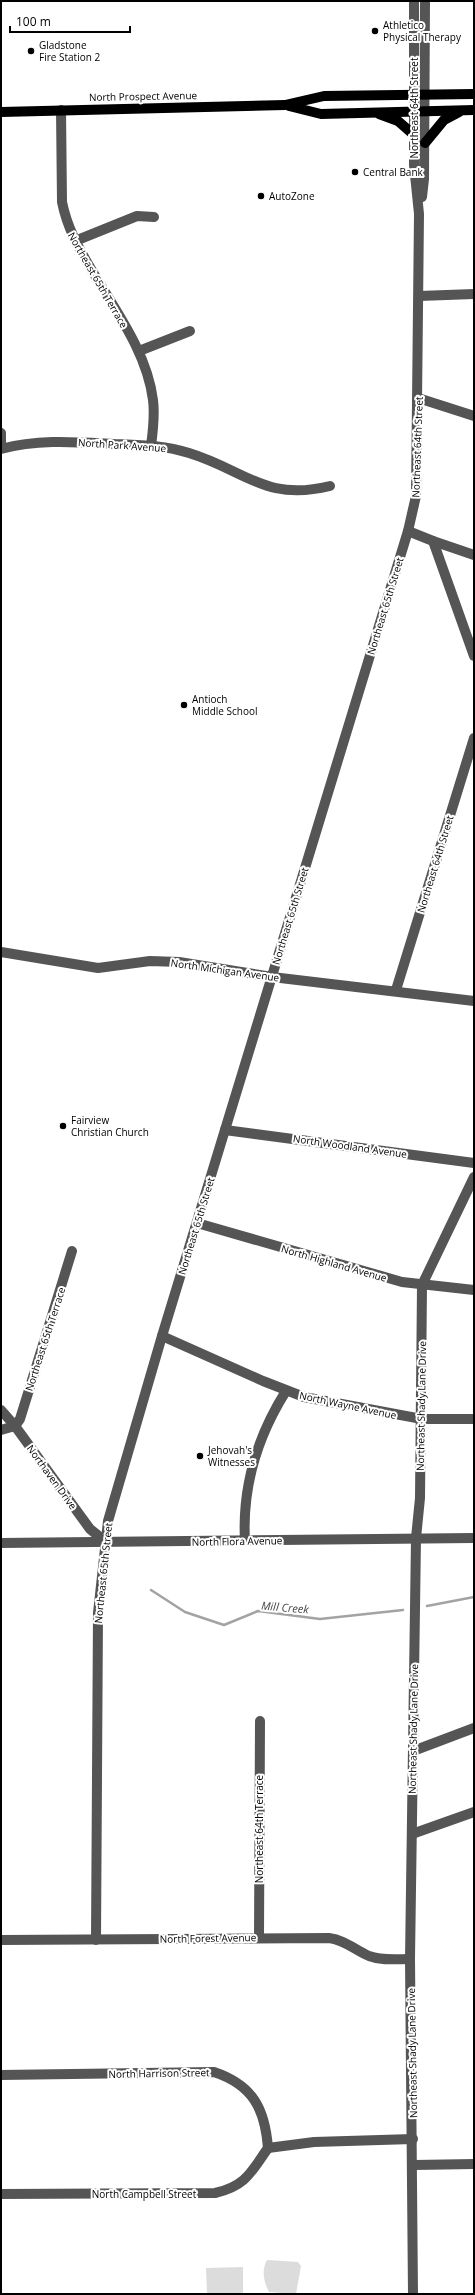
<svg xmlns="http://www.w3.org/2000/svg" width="475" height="2295" font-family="'Open Sans',sans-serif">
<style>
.green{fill:#dcdcdc}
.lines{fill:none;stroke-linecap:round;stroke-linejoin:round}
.stream{stroke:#a3a3a3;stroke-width:2.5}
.minor{stroke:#555;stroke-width:10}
.major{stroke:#000;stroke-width:10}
.poi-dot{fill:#000;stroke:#fff;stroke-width:1.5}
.labels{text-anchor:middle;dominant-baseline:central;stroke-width:4;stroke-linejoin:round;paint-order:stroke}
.poi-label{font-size:10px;fill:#000;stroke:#fff;text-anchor:start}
.street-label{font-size:10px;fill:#000;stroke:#fff}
.water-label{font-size:11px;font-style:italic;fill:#444;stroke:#fff}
</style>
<rect width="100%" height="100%" fill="#fff"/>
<g class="green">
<path d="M267,2260L298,2262L301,2266L296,2294L269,2292C264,2282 261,2271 267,2260Z"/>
<path d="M243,2267V2294H207L206,2268Z"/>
</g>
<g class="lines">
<g class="stream">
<path d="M151,1590L185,1612L224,1625L258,1611L320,1619L403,1610"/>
<path d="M427,1606L474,1597"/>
</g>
<g class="minor">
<path d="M61,110L62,202C67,227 78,247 91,269C115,310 147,352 153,400C155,415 153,431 151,446"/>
<path d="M422,197L424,179L425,1"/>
<path d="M75,241L137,216L154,217"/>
<path d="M419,296L474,294"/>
<path d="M139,351L190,331"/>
<path d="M418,398L474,416"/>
<path d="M1,433V448"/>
<path d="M1,449C38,439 75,442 113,444C139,445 164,445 189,453C245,470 265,502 330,486"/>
<path d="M408,531L433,541L474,656"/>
<path d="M433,541L474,555"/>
<path d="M1,952L98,968L150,961L179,962L272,977L474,1001"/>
<path d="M396,990L474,738"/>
<path d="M225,1130L474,1163"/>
<path d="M197,1223L402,1282L474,1290"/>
<path d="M162,1336L263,1381L304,1397L422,1419H474"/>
<path d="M1,1410L15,1426L90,1529L106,1542"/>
<path d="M1,1430L15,1426L20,1419L72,1251"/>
<path d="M245,1541C242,1487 257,1437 286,1391"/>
<path d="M1,1543L474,1538"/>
<path d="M413,1751L474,1728"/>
<path d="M412,1834L474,1812"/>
<path d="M259,1938L260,1721"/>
<path d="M1,1940L329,1938C345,1940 355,1950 369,1956C382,1961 397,1959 410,1959"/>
<path d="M96,1940L98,1613L108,1521L162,1336L408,531L416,496L419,214L414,165V1"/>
<path d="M1,2075L214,2072C253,2085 265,2109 268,2148"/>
<path d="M268,2148L314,2142L413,2139"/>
<path d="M414,2165L474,2164"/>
<path d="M1,2194L215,2193C246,2186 251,2172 268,2148"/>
<path d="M413,2294L410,1959L416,1538L420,1498L422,1285L474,1177"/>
</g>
<g class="major">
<path d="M289,106L321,114L474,110"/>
<path d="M1,112L285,105L324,96L474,94"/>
<path d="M379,114L398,121L414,135"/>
<path d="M425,143L444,120L459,112"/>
</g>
</g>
<g class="poi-dot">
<circle cx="375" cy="31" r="4"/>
<circle cx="31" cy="51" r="4"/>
<circle cx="355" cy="172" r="4"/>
<circle cx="261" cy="196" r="4"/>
<circle cx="184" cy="705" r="4"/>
<circle cx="63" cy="1126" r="4"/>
<circle cx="200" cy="1456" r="4"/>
</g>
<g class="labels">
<g class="poi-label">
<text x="383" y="25">Athletico<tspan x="383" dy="12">Physical Therapy</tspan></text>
<text x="39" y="45">Gladstone<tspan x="39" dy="12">Fire Station 2</tspan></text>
<text x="363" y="172">Central Bank</text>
<text x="269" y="196">AutoZone</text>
<text x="192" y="699">Antioch<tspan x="192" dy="12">Middle School</tspan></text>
<text x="71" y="1120">Fairview<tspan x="71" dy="12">Christian Church</tspan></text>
<text x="208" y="1450">Jehovah's<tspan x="208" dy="12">Witnesses</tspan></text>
</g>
<g class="street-label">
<text transform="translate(143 96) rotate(-1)">North Prospect Avenue</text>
<text transform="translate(414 108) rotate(-90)">Northeast 64th Street</text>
<text transform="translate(98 280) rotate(60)">Northeast 65th Terrace</text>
<text transform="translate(122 445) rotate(4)">North Park Avenue</text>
<text transform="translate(417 447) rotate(-88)">Northeast 64th Street</text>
<text transform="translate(385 606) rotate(-73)">Northeast 65th Street</text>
<text transform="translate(435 864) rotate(-73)">Northeast 64th Street</text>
<text transform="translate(290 916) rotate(-73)">Northeast 65th Street</text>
<text transform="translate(225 970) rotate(8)">North Michigan Avenue</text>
<text transform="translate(350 1146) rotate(8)">North Woodland Avenue</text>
<text transform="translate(196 1226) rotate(-73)">Northeast 65th Street</text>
<text transform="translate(334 1263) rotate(16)">North Highland Avenue</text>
<text transform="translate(45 1339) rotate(-72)">Northeast 65th Terrace</text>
<text transform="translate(348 1405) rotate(12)">North Wayne Avenue</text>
<text transform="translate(421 1406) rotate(-89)">Northeast Shady Lane Drive</text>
<text transform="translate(52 1477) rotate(54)">Northaven Drive</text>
<text transform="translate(237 1541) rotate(-1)">North Flora Avenue</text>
<text transform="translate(103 1573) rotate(-84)">Northeast 65th Street</text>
<text transform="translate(413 1729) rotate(-89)">Northeast Shady Lane Drive</text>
<text transform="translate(259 1829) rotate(-90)">Northeast 64th Terrace</text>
<text transform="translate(208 1938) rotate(-1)">North Forest Avenue</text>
<text transform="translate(412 2053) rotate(-91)">Northeast Shady Lane Drive</text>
<text transform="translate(159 2073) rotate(-1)">North Harrison Street</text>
<text x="144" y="2194">North Campbell Street</text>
</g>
<g class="water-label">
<text transform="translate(285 1607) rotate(5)">Mill Creek</text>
</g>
</g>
<rect width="475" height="2295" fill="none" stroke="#000000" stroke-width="4"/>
<path d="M10 26v6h120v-6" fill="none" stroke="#000000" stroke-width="2"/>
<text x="16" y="26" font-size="12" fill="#000000" stroke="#ffffff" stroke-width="3" paint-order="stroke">100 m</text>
</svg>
